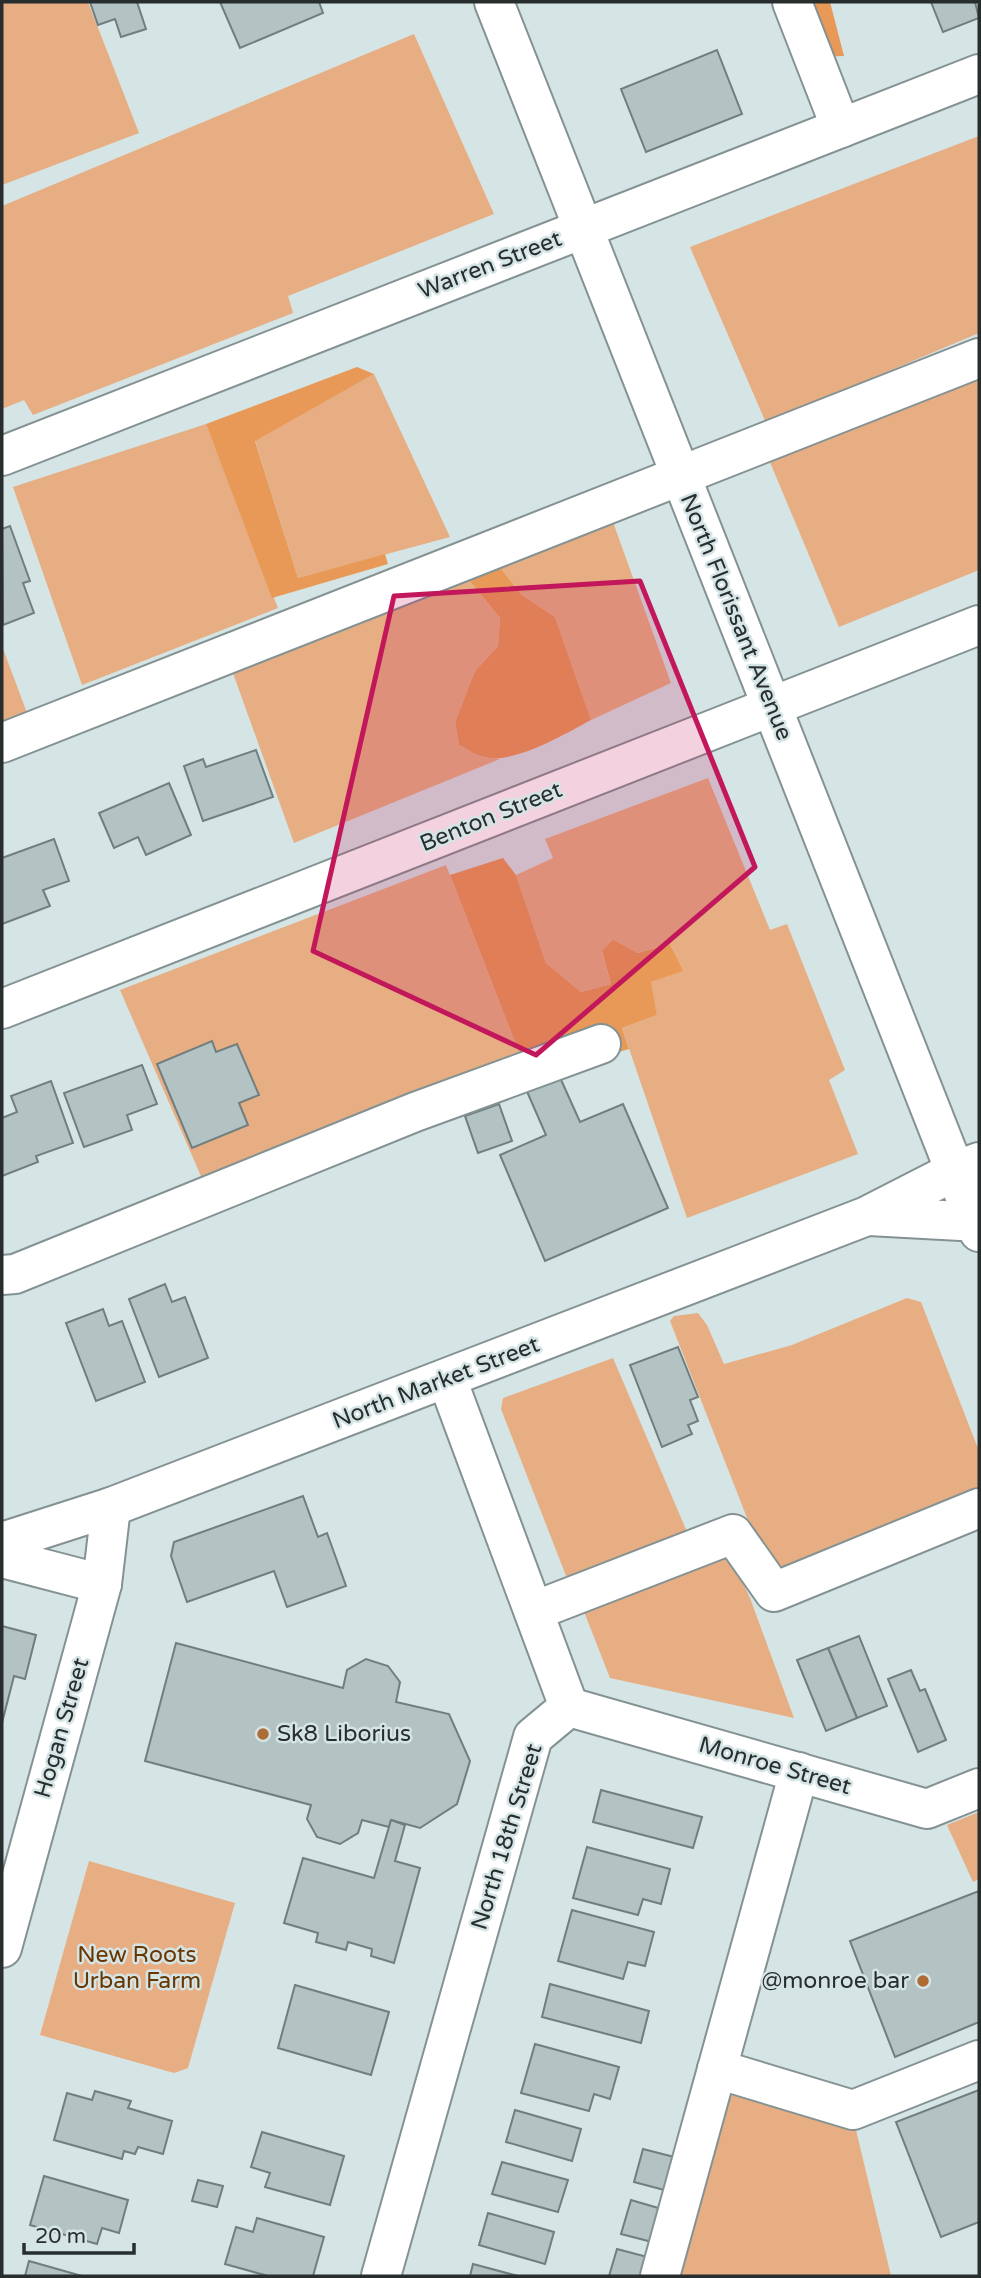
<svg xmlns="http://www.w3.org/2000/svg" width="981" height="2278" font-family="'Varela Round',sans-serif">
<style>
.green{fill:#e7ae83}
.forest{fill:#e89957}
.building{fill:#b3c2c3;stroke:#707e7f;stroke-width:2}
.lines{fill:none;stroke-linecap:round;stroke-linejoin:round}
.minor-casing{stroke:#849293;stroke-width:42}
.major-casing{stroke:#849293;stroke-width:42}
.minor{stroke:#fff;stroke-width:38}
.major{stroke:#fff;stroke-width:38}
.marked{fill:#c2185b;fill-opacity:0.2;stroke:#c2185b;stroke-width:5;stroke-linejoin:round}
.poi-dot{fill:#ad6c35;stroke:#d5e4e5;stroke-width:2.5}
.labels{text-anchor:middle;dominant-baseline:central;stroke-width:5;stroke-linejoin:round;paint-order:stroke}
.street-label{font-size:23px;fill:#282d2e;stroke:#d5e4e5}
.poi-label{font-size:23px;fill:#282d2e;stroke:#d5e4e5;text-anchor:start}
.park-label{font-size:23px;fill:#693600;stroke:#d5e4e5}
</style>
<rect width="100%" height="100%" fill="#d5e4e5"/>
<g class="green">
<path d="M2,2H88L139,133L2,185Z"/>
<path d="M414,34L494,214L288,296L293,313L33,415L24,400L2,409V206Z"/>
<path d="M979,136V333L766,423L690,247Z"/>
<path d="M979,373V570L839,627L767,455Z"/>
<path d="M374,374L450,537L298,578L255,440Z"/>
<path d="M206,424L278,608L82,685L13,487Z"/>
<path d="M609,511L671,683L591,720L555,617L522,595L491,556Z"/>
<path d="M464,574L500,618L498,646L475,671L455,722L459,745L483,757L500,759L294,843L229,662Z"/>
<path d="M2,646L27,713L2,723Z"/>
<path d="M708,778L770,930L787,924L845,1070L829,1080L858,1154L687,1218L622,1028L657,1015L650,982L682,971L670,944L636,953L602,952L611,984L581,992L546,963L516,875L553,858L545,839Z"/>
<path d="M446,865L520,1055L204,1183L120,990Z"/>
<path d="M907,1298L921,1302L979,1451V1492L769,1574L670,1321L674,1316L698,1313L707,1325L724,1364L792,1345Z"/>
<path d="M613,1358L690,1539L570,1586L501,1409L503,1398Z"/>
<path d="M727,1550L750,1598L794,1718L610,1678L581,1604Z"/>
<path d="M979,1812V1879L973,1882L947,1825Z"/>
<path d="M89,1861L235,1903L188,2068L174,2073L40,2035Z"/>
<path d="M727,2094L855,2126L891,2276H680Z"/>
</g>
<g class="forest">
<path d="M798,2H830L844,56L818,57Z"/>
<path d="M357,367L374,374L255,441L298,578L385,554L388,564L272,598L206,424Z"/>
<path d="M491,556L522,595L555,617L591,720C565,734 513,765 484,757C476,755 467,749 459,745L455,722L475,671L498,646L500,618L464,574Z"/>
<path d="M503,858L516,875L546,963L581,992L611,984L602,951L613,940L637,953L670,944L683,971L651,982L657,1015L622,1028L629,1049L615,1053L520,1055L450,875Z"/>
</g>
<g class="building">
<path d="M90,2H137L146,29L121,37L115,19L98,25Z"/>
<path d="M220,2H319L323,13L240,48Z"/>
<path d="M931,2H975L979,18L943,32Z"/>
<path d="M717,50L742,114L646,152L621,89Z"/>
<path d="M10,526L30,581L23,583L34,613L3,625L2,529Z"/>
<path d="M256,750L273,797L203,821L184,766L203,759L206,767Z"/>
<path d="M169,783L191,835L146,855L138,837L114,848L99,813Z"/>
<path d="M54,839L69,881L43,890L50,906L2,924V858Z"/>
<path d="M212,1041L216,1052L237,1044L259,1095L239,1103L248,1125L192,1148L157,1064Z"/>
<path d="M142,1065L157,1104L127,1115L132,1130L84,1147L64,1093Z"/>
<path d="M558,1073L580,1122L623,1104L668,1208L545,1261L500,1155L546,1135L525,1087Z"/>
<path d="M51,1081L73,1143L36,1156L38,1162L2,1176V1118L17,1112L11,1096Z"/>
<path d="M499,1104L512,1141L478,1153L465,1116Z"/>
<path d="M165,1284L172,1302L185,1297L208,1358L159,1377L129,1299Z"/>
<path d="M103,1309L109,1326L122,1321L145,1382L96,1401L66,1323Z"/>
<path d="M678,1347L698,1397L690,1400L698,1421L688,1425L692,1434L662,1447L630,1365Z"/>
<path d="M303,1496L318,1537L327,1533L346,1586L287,1607L274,1571L187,1602L171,1556L174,1542Z"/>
<path d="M2,1626L36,1635L25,1679L14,1676L2,1723Z"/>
<path d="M859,1636L887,1706L857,1718L828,1648Z"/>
<path d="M176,1643L343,1688L347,1670L366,1659L388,1666L400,1682L396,1702L449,1714L470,1761L457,1804L420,1828L391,1820L389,1827L362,1820L358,1833L340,1844L317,1837L307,1819L311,1805L145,1761Z"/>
<path d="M828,1648L857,1718L826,1731L797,1660Z"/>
<path d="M911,1670L920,1691L925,1689L946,1740L918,1752L888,1679Z"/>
<path d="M601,1790L702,1817L693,1848L593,1822Z"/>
<path d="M391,1820L405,1825L395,1861L420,1868L394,1963L371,1956L372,1949L348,1942L346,1950L316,1942L318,1933L284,1923L303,1858L374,1878Z"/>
<path d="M587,1847L670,1869L661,1904L643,1899L638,1915L573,1898Z"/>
<path d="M979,1891V2022L895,2057L850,1941Z"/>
<path d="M572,1910L654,1932L645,1966L628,1962L623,1979L558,1961Z"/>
<path d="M550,1984L649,2011L641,2043L542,2017Z"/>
<path d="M295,1985L389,2012L371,2075L278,2048Z"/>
<path d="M535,2044L619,2067L610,2099L594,2094L589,2111L521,2093Z"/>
<path d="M979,2090V2222L941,2237L896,2122Z"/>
<path d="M95,2091L131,2101L128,2108L172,2121L163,2154L138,2147L135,2154L124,2151L122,2159L54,2140L67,2093L92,2100Z"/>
<path d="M515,2110L581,2129L572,2161L506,2142Z"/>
<path d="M262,2132L344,2156L330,2205L265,2187L270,2173L251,2167Z"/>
<path d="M643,2149L678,2158L668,2191L634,2182Z"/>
<path d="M502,2162L568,2180L558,2212L492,2194Z"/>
<path d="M44,2176L128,2200L119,2233L102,2228L97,2244L30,2225Z"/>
<path d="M198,2180L223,2186L217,2207L192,2201Z"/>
<path d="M631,2200L665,2210L656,2243L621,2234Z"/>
<path d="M488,2213L554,2232L545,2264L479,2245Z"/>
<path d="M257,2218L324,2237L313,2276H268L225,2264L236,2227L253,2232Z"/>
<path d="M617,2249L651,2258L646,2276H609Z"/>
<path d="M29,2261L82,2276H25Z"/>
<path d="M473,2264L518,2276H470Z"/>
</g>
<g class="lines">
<g class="minor-casing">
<g id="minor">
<path d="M792,2L841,128"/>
<path d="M2,456L979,74"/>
<path d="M2,743L979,358"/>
<path d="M2,1009L979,625"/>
<path d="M869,1216L979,1222"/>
<path d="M2,1275L15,1274L415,1112L601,1044"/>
<path d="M2,1542L111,1507L867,1216L955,1171L979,1162"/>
<path d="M2,1558L102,1584"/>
<path d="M534,1611L733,1534L774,1592L979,1508"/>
<path d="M569,1707L927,1809L979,1788"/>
<path d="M2,1948L102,1584L111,1507"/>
<path d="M717,2069L853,2110L979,2060"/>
<path d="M381,2276L533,1737L569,1707L447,1379"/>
<path d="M660,2276L799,1772"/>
</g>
</g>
<g class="major-casing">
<path id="major" d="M494,2L979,1232"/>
</g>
<use href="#minor" class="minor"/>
<use href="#major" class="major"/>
</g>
<path class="marked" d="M640,581L755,867L536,1055L313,951L394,596Z"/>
<g class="poi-dot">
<circle cx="263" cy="1734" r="7"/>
<circle cx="923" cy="1981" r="7"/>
</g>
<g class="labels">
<g class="street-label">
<text transform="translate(490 265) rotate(-21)">Warren Street</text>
<text transform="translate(736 617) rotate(68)">North Florissant Avenue</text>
<text transform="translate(491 817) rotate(-22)">Benton Street</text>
<text transform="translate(436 1383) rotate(-21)">North Market Street</text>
<text transform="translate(62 1728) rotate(-74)">Hogan Street</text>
<text transform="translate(775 1766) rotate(16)">Monroe Street</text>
<text transform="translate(507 1837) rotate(-73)">North 18th Street</text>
</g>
<g class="poi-label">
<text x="277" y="1734">Sk8 Liborius</text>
<text x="909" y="1981" text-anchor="end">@monroe bar</text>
</g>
<g class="park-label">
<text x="137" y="1955">New Roots<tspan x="137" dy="26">Urban Farm</tspan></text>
</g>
</g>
<rect width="981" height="2278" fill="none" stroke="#282d2e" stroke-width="7"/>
<path d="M24 2243v10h110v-10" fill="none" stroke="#282d2e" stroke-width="3.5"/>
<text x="35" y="2243" font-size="21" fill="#282d2e" stroke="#d5e4e5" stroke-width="5" paint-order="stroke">20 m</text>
</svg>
